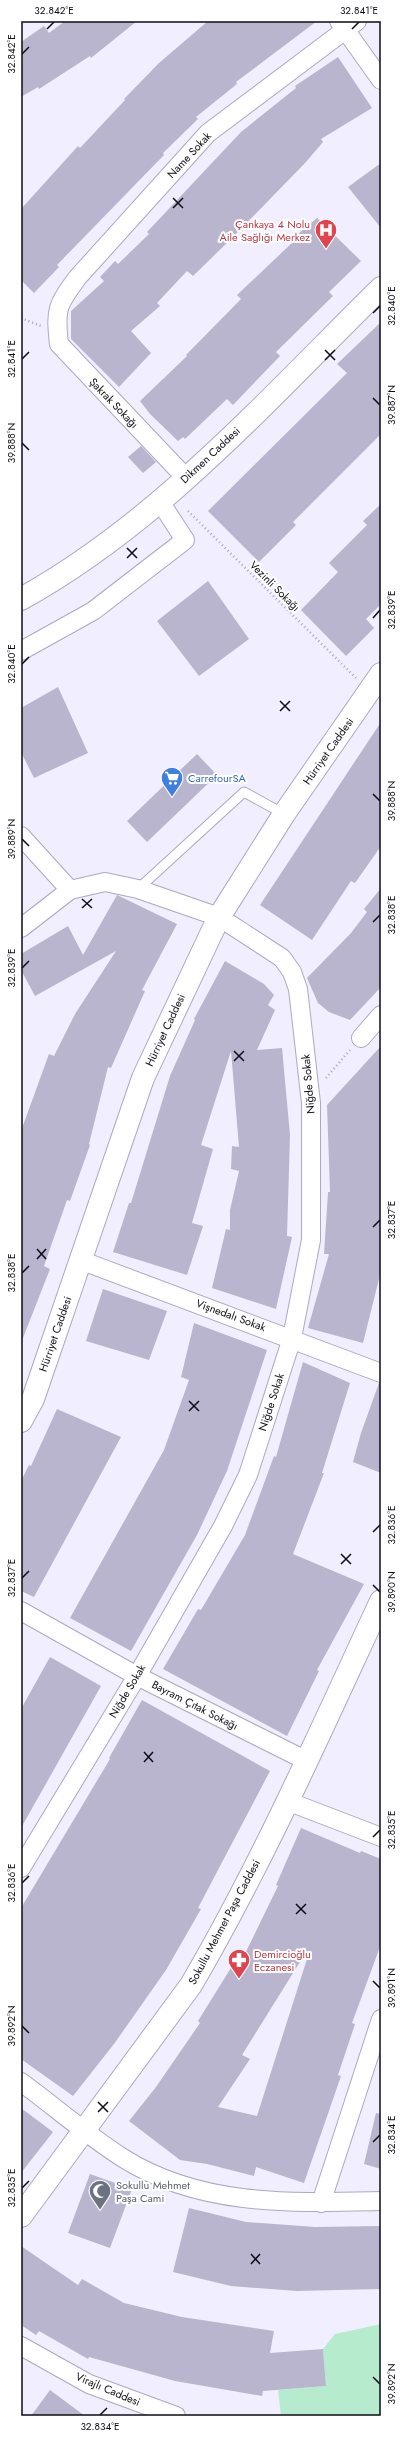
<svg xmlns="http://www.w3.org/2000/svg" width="402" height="2437" font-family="Jost,sans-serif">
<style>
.green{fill:#b6ebcd}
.building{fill:#b9b5cf;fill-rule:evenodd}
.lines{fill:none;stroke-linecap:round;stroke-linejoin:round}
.lane-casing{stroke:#aca8c2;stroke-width:11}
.street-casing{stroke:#aca8c2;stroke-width:20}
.secondary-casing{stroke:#aca8c2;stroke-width:24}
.primary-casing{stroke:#aca8c2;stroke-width:24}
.path{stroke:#aaa7b5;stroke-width:2.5;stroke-dasharray:1 3;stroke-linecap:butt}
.lane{stroke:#fff;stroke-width:9}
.street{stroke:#fff;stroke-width:18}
.secondary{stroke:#fff;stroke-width:22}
.primary{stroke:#fff;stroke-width:22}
.ticks{fill:none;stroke:#0d0b14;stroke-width:1.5}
.labels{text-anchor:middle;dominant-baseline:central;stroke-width:4;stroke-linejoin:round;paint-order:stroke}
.street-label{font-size:11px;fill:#0d0b14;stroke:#fff}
.health-label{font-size:11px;fill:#be3a42;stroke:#fff;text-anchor:end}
.shop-label{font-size:11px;fill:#366cbe;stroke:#fff;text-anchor:start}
.worship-label{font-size:11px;fill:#5b616d;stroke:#fff;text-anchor:start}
.neatline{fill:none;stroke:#0d0b14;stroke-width:1.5}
.ticks-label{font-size:10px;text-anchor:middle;fill:#0d0b14}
</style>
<rect width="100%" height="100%" fill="#f1eeff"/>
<path class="green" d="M381,2324V2416H281L278,2390L326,2386L323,2349L335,2334Z"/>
<g class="building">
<path d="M65,21H137L91,58L90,56L39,89L38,87L21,97V42L44,26L49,33Z"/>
<path d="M208,21H317L236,82L237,84L196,117L198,119L163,153L164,155L57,265L59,267L34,293L21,280V209L78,146L80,148L125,100L124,99L159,63Z"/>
<path d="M338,57L372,108L321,139L323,142L306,162L232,238L193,276L187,271L157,303L160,306L131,331L151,353L119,387L71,339V311L104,281L100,277L115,261L118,264L149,234L147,232L241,132L296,88L295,86Z"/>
<path d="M381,163V228L348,187Z"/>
<path d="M317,218L361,261L329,292L333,296L276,352L280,356L233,405L227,399L185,439L183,437L178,441L150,414L140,401L187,356L186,355L241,299L237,295L294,241L292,239Z"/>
<path d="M381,322V434L293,522L296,525L259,562L208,511L347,373L337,364Z"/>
<path d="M141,446L156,462L143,473L128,457Z"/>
<path d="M381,504V604L366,619L374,628L346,656L301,610L338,572L329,563L367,525L363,521Z"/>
<path d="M208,581L249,639L199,676L157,621Z"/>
<path d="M58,687L88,753L34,778L21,752V708Z"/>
<path d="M381,722V846L355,883L351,881L312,940L260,905Z"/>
<path d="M197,754L217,775L147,842L127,821Z"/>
<path d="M381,888V987L350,1020L329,1012L318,1003L307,978L351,933L367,912L364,909Z"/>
<path d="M117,895L177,924L142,990L145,991L111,1068L108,1067L89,1144L90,1145L70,1201L67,1200L44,1266L50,1269L21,1343V1131L49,1054L54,1056L75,1014L116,951L35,996L21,970V954L68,926L83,955Z"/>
<path d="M225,961L264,984L274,995L268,1005L275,1010L257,1050L282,1048L290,1135L287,1236L292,1237L276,1309L212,1288L226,1229L230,1230V1210L239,1171L231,1169L232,1146L239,1147L231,1051L201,1145L213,1149L192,1223L203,1226L187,1275L113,1252L129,1203H131L170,1076L195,1020L194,1019Z"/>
<path d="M381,1046V1271L363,1343L308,1328L329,1254H324L328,1192H330L327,1105Z"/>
<path d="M103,1289L167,1311L149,1360L86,1341Z"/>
<path d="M194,1323L267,1350L227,1471L197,1535L131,1651L70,1618L164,1450L189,1380L181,1377Z"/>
<path d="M303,1362L350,1383L322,1473H324L293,1554L364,1584L317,1670L319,1671L287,1736L163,1669L198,1609L201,1610L245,1535L274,1456L276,1457Z"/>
<path d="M379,1383H381V1473L353,1462L361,1433Z"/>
<path d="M57,1409L121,1437L34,1597L21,1591V1481L29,1465L31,1466Z"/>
<path d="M50,1657L101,1686L21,1828V1709Z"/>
<path d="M142,1700L270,1771L198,1908L201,1909L166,1970L114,2044L73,2096L21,2059V1908L110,1759L109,1758Z"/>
<path d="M301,1828L360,1853L361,1851L381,1859V1944L352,2023L355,2024L338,2075L341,2076L304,2183L256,2167L254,2176L207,2164L180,2160L129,2121L156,2087L200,2023L198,2021L234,1963L239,1966L278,1886L276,1885ZM303,1957L307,1959L257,2116L218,2107L250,2059L242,2055Z"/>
<path d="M21,2108L53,2132L21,2173Z"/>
<path d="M376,2113L381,2114V2169L364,2164Z"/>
<path d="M90,2174L132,2189L110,2248L68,2233Z"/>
<path d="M189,2208L246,2222L315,2227L381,2226V2289L297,2291L231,2286L173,2272Z"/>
<path d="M21,2246L78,2285L82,2279L124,2303L182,2317L274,2331L270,2353L323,2349L326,2386L263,2391L262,2396L175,2381L89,2357L88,2359L39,2331L36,2335L21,2325Z"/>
<path d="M50,2390L85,2416H31Z"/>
</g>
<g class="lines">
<g class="lane-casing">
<path id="lane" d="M138,889L244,792L284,814"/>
</g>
<g class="street-casing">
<g id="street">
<path d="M339,21L381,80"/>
<path d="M186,478L59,344C55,309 57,305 78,277L208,133L357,21"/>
<path d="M21,651L93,611L185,540L159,500"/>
<path d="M21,836L70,890"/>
<path d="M21,928L70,890L105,882L138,889L219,917L282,958L292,972L298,989L311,1103V1240L292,1338L248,1475L223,1526L137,1676L21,1868"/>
<path d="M361,1038L381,1015"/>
<path d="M80,1260L381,1373"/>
<path d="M21,1611L137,1676L307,1761"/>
<path d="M287,1801L381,1837"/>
<path d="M21,2082C55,2107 87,2135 123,2158C200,2207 294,2203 381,2201"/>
<path d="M321,2203L381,2019"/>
<path d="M21,2346L89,2384L176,2416"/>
</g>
</g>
<g class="secondary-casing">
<g id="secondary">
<path d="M21,1421L33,1399L143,1078L219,917L284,814L381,674"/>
<path d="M21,2216L191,1985C263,1862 321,1730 381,1601"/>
</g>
</g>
<g class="primary-casing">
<path id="primary" d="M21,599C160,522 269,398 381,288"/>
</g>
<g class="path">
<path d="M21,318L41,326"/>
<path d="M188,511L356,678"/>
<path d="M326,1078L350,1050"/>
</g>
<use href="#lane" class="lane"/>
<use href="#street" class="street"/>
<use href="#secondary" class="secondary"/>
<use href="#primary" class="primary"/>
</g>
<path class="ticks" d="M47,29L54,22M352,29L359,22M22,54L29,47M173,198L183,208M173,208L183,198M373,313L380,306M325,350L335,360M22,359L29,352M325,360L335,350M373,398L380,405M22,443L29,450M127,548L137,558M127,558L137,548M373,618L380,610M22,664L29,657M280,701L290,711M280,711L290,701M373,794L380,801M22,839L29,846M82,899L92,908M82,908L92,899M373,922L380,915M22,968L29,961M234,1051L244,1061M234,1061L244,1051M373,1227L380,1220M37,1249L46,1259M37,1259L46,1249M22,1273L29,1266M189,1401L199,1411M189,1411L199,1401M373,1532L380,1525M341,1554L351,1564M341,1564L351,1554M22,1578L29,1571M373,1585L380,1592M144,1752L153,1762M144,1762L153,1752M373,1837L380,1830M22,1883L29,1876M296,1904L306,1914M296,1914L306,1904M373,1981L380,1988M22,2026L29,2033M98,2102L108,2112M98,2112L108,2102M373,2142L380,2135M22,2188L29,2181M251,2254L260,2264M251,2264L260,2254M373,2377L380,2384M100,2415L107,2408"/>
<defs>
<g id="hospital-pin" transform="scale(1.15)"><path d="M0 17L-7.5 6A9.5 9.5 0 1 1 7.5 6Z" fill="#e0444e" stroke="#fff"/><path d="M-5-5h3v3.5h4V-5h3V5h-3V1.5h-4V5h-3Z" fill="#fff"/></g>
<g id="supermarket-pin" transform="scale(1.15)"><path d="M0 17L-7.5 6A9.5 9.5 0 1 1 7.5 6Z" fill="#3f7fe0" stroke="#fff"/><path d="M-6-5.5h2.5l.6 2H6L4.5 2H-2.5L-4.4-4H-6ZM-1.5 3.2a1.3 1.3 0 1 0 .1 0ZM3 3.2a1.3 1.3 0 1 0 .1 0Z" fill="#fff"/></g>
<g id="pharmacy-pin" transform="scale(1.15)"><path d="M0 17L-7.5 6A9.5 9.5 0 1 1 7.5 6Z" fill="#e0444e" stroke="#fff"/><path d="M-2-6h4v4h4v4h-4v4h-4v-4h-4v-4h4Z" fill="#fff"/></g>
<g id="mosque-pin" transform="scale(1.15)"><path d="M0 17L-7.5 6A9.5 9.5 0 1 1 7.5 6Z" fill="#6b7280" stroke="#fff"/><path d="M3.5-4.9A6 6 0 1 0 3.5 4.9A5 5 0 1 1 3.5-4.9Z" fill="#fff"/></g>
</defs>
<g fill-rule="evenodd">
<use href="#hospital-pin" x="326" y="230"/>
<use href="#supermarket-pin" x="172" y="778"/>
<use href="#pharmacy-pin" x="239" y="1960"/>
<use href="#mosque-pin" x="100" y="2191"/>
</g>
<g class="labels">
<g class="street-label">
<text transform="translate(189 155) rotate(-47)">Name Sokak</text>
<text transform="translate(114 403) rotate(46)">Şakrak Sokağı</text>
<text transform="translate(210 455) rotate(-43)">Dikmen Caddesi</text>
<text transform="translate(275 586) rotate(45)">Vezinli Sokağı</text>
<text transform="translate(328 751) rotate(-55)">Hürriyet Caddesi</text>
<text transform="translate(165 1030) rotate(-65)">Hürriyet Caddesi</text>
<text transform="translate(308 1084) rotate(-95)">Niğde Sokak</text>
<text transform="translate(231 1315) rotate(20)">Vişnedalı Sokak</text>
<text transform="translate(55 1334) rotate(-71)">Hürriyet Caddesi</text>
<text transform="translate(271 1402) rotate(-72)">Niğde Sokak</text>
<text transform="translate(127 1691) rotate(-59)">Niğde Sokak</text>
<text transform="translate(195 1705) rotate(27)">Bayram Çıtak Sokağı</text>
<text transform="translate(224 1922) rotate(-62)">Sokullu Mehmet Paşa Caddesi</text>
<text transform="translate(108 2389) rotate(23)">Virajlı Caddesi</text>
</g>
<g class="health-label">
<text x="310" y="224">Çankaya 4 Nolu<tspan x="310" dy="13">Aile Sağlığı Merkez</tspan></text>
<text x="254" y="1954" text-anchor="start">Demircioğlu<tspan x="254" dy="13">Eczanesi</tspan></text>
</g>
<g class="shop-label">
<text x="188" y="778">CarrefourSA</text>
</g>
<g class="worship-label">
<text x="116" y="2185">Sokullu Mehmet<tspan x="116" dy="13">Paşa Cami</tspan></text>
</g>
</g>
<rect width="402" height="2437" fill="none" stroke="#ffffff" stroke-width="44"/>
<rect x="22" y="22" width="358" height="2393" class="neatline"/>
<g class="ticks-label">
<text x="54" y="14">32.842°E</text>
<text x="359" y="14">32.841°E</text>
<text transform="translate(11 54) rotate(-90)" y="4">32.842°E</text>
<text transform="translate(391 306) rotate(-90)" y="4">32.840°E</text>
<text transform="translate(11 359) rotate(-90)" y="4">32.841°E</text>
<text transform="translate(391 405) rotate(-90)" y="4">39.887°N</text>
<text transform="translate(11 443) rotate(-90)" y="4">39.888°N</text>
<text transform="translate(391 610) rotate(-90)" y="4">32.839°E</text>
<text transform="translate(11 664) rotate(-90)" y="4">32.840°E</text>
<text transform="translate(391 801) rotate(-90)" y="4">39.888°N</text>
<text transform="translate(11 839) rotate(-90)" y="4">39.889°N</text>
<text transform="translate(391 915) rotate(-90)" y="4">32.838°E</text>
<text transform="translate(11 968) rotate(-90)" y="4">32.839°E</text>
<text transform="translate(391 1220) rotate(-90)" y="4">32.837°E</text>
<text transform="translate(11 1273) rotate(-90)" y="4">32.838°E</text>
<text transform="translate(391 1525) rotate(-90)" y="4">32.836°E</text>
<text transform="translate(11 1578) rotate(-90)" y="4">32.837°E</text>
<text transform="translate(391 1592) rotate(-90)" y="4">39.890°N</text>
<text transform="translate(391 1830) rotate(-90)" y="4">32.835°E</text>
<text transform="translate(11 1883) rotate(-90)" y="4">32.836°E</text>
<text transform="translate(391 1988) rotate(-90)" y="4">39.891°N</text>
<text transform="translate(11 2026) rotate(-90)" y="4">39.892°N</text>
<text transform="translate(391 2135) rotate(-90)" y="4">32.834°E</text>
<text transform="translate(11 2188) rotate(-90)" y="4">32.835°E</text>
<text transform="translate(391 2384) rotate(-90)" y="4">39.892°N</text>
<text x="100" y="2430">32.834°E</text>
</g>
</svg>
